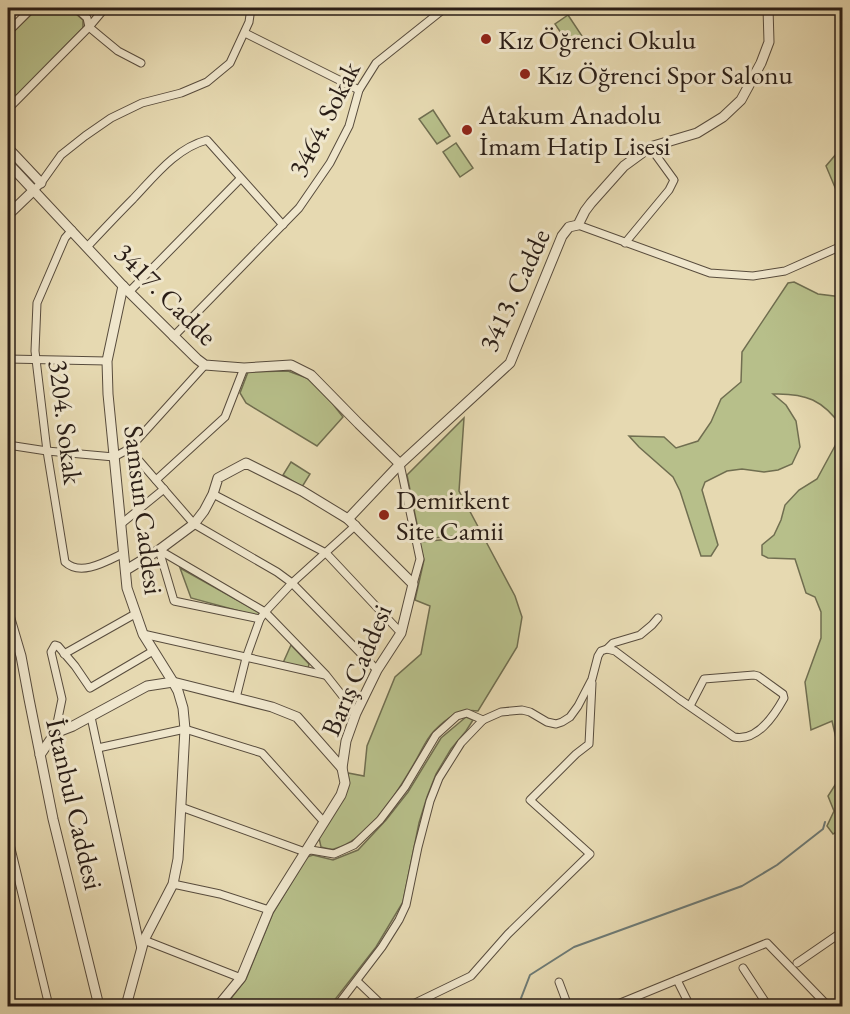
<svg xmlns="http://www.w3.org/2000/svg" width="850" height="1014" font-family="'EB Garamond',serif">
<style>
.green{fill:#b7bf8a;stroke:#706e50;stroke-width:1.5}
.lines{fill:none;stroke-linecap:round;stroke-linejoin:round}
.stream{stroke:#6d7a75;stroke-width:2}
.minor-casing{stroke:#584c3d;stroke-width:9}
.tertiary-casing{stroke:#584c3d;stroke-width:11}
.minor{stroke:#efe6cc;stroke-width:7}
.tertiary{stroke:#efe6cc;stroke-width:9}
.poi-dot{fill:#8f2418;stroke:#efe6cc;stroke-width:2}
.labels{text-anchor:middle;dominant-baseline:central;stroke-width:6;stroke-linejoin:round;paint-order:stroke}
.poi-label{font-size:27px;fill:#291d16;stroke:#efe6cc;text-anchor:start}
.street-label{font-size:27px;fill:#291d16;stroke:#efe6cc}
</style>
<rect width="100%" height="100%" fill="#e6d9b1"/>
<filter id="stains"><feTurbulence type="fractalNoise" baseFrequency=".00333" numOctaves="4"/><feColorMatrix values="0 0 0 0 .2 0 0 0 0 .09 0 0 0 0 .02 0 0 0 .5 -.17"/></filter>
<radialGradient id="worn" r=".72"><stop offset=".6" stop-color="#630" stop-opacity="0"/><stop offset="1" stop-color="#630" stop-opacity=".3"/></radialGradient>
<g class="green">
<path d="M38,8H69L83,20V28L8,104V37Z"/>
<path d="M568,15L582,36L569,45L555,24Z"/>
<path d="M433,110L450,136L437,144L419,119Z"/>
<path d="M456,143L473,168L460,177L443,152Z"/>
<path d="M842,147V204L826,166Z"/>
<path d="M794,282L818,294L842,297V427C823,400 806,393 773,394L786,405L796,421L800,447L792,464L778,470L764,472L742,469L727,471L705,482L702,490L718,545L711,556H701L680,491L673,477L639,447L629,436L664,437L676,448L698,441L711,422L721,399L741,382L742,352L788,283Z"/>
<path d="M288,371L307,378L332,403L343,417L317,446L246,403L240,393L248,372Z"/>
<path d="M464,418L459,491L482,534L420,539L407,475Z"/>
<path d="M842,433V828L833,834L827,826L834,811L828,796L837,782L839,751L832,721L811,730L805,682L821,638V612L815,597L806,593L795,559L768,558L762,555V545L774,535L781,520L785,505L799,490L817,479Z"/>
<path d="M291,462L310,474L302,487L283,475Z"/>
<path d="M483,536L515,596L522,617L517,647L478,711C460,708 447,718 434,731C426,739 421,752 415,762C397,792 371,839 334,849C330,850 325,848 321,847L319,838L349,782L348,773L364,776L367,746L395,677L421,654L430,606L415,600L424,560L419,542Z"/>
<path d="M180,568L260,613L258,616L191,598Z"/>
<path d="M291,645L309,664L308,669L283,663Z"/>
<path d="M466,717L473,720L466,731L451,749L436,774L427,797L419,823L403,902L376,947L330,1006H225L246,979L273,913L307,857L313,855L333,860L358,850L386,820L408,792L441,738Z"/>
</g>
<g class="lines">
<path class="stream" d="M518,1006L530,975L574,947L742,886L777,865L823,829L825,822"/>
<g class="minor-casing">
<g id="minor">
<path d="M76,8L87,18L89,27L101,37L118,51L141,63"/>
<path d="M8,32L32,8"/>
<path d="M245,33L359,90"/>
<path d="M8,109L89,27L105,8"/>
<path d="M33,191L41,183L61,155L85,136L111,118L142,103L181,93L207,82L230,63L249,22L251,8"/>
<path d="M578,225L710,273L753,276L785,271L837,248"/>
<path d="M72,230L65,238L37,303L35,351L47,451L65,562C81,577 107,561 124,553"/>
<path d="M625,243L669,190L674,180L650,147"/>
<path d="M87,247C102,231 117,215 133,199C154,177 176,148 207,140L283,225"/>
<path d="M129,292L240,179"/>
<path d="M173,337L299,208L330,163L349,126L359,90L376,63L445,8"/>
<path d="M8,359L107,361"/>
<path d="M8,445L47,451L114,457L129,449L205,365"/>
<path d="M129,449L194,524L277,572L292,583L377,670"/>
<path d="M400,464L420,559L413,584"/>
<path d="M156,480L225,417L244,368"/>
<path d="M213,494L326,553L401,633"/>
<path d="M121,524L164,489"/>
<path d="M159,550L265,612L326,675L356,713"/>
<path d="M159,550L174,601L260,619"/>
<path d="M143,634L325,675"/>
<path d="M607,649L615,651L679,699L734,737C757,742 774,716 784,698L783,694L758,676L754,675L704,679L690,706"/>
<path d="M64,654L135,614"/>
<path d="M236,698L246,658L260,619L265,612L292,583L356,525"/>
<path d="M91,717L141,949"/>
<path d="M55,733L62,699L51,652L55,645L58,646L75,666L90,688L153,651"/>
<path d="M98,748L185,729L262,753L324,822"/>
<path d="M181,807L305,852L311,850L334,854L354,845L380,820L405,787L436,735L457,716L467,713L483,720"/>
<path d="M8,836L49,1006"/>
<path d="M173,884L220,894L269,910"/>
<path d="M144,940L241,978"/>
<path d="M797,963L842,932"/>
<path d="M743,968L768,1006"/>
<path d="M677,980L690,1006"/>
<path d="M357,981L383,1006"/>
<path d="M559,982L568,1006"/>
<path d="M337,1006L382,947L399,920L406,905L418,847L430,801L439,778L461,743L483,720L501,712L522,710L530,712L547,722L556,724L562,722L570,717L578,706L592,679L598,656L601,651L607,649L613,643L640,635L652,625L658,618"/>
<path d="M409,1006L471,976L508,934L590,854L530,800L576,754L589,744L592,683"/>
<path d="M613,1006L767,943L828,1006"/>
</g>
</g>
<g class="tertiary-casing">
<g id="tertiary">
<path d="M8,148L41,183"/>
<path d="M8,163L123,286L197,359L205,365L244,368L291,365L311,375L359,424L400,464"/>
<path d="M8,215L33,191"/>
<path d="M123,286L107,361L108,394L127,588L143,634L173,682L178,691L183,708L185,729L178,859L173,884L144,940L126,1006"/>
<path d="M348,519L400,464L510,363L562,236L569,227L578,225L585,211L591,203L624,166L650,147L697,133L723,117L741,100L761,63L769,42L768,8"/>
<path d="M126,570L159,550L194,524L204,511L213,494L218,478L246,463L302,491L348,519L413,584L401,633L377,670L356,713L346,741L342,768L345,783L341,795L269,910L241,978L218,1006"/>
<path d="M8,612L21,656L29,699L53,819L99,1006"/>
<path d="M40,755L55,733L73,726L147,686L173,682L272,707L297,717L342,768"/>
</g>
</g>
<use href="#minor" class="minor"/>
<use href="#tertiary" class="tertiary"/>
</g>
<g class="poi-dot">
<circle cx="486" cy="39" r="6"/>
<circle cx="525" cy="74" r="6"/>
<circle cx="467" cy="130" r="6"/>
<circle cx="384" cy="515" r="6"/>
</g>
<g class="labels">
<g class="poi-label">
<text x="498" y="39">Kız Öğrenci Okulu</text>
<text x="537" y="74">Kız Öğrenci Spor Salonu</text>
<text x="479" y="114">Atakum Anadolu<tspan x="479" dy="31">İmam Hatip Lisesi</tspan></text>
<text x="396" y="499">Demirkent<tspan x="396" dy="31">Site Camii</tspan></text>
</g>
<g class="street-label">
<text transform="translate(324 119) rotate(-63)">3464. Sokak</text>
<text transform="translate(514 290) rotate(-65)">3413. Cadde</text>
<text transform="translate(166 294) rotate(45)">3417. Cadde</text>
<text transform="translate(66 422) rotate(83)">3204. Sokak</text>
<text transform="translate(144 510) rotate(83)">Samsun Caddesi</text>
<text transform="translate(356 670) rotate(-67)">Barış Caddesi</text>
<text transform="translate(75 804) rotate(77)">İstanbul Caddesi</text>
</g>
</g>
<rect width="850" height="1014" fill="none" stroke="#e6d9b1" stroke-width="30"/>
<rect x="9" y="9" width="832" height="996" fill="none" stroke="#291d16" stroke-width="3"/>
<rect x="15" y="15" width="820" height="984" fill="none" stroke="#291d16" stroke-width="1.5"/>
<rect width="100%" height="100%" filter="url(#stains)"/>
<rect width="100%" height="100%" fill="url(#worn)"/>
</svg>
